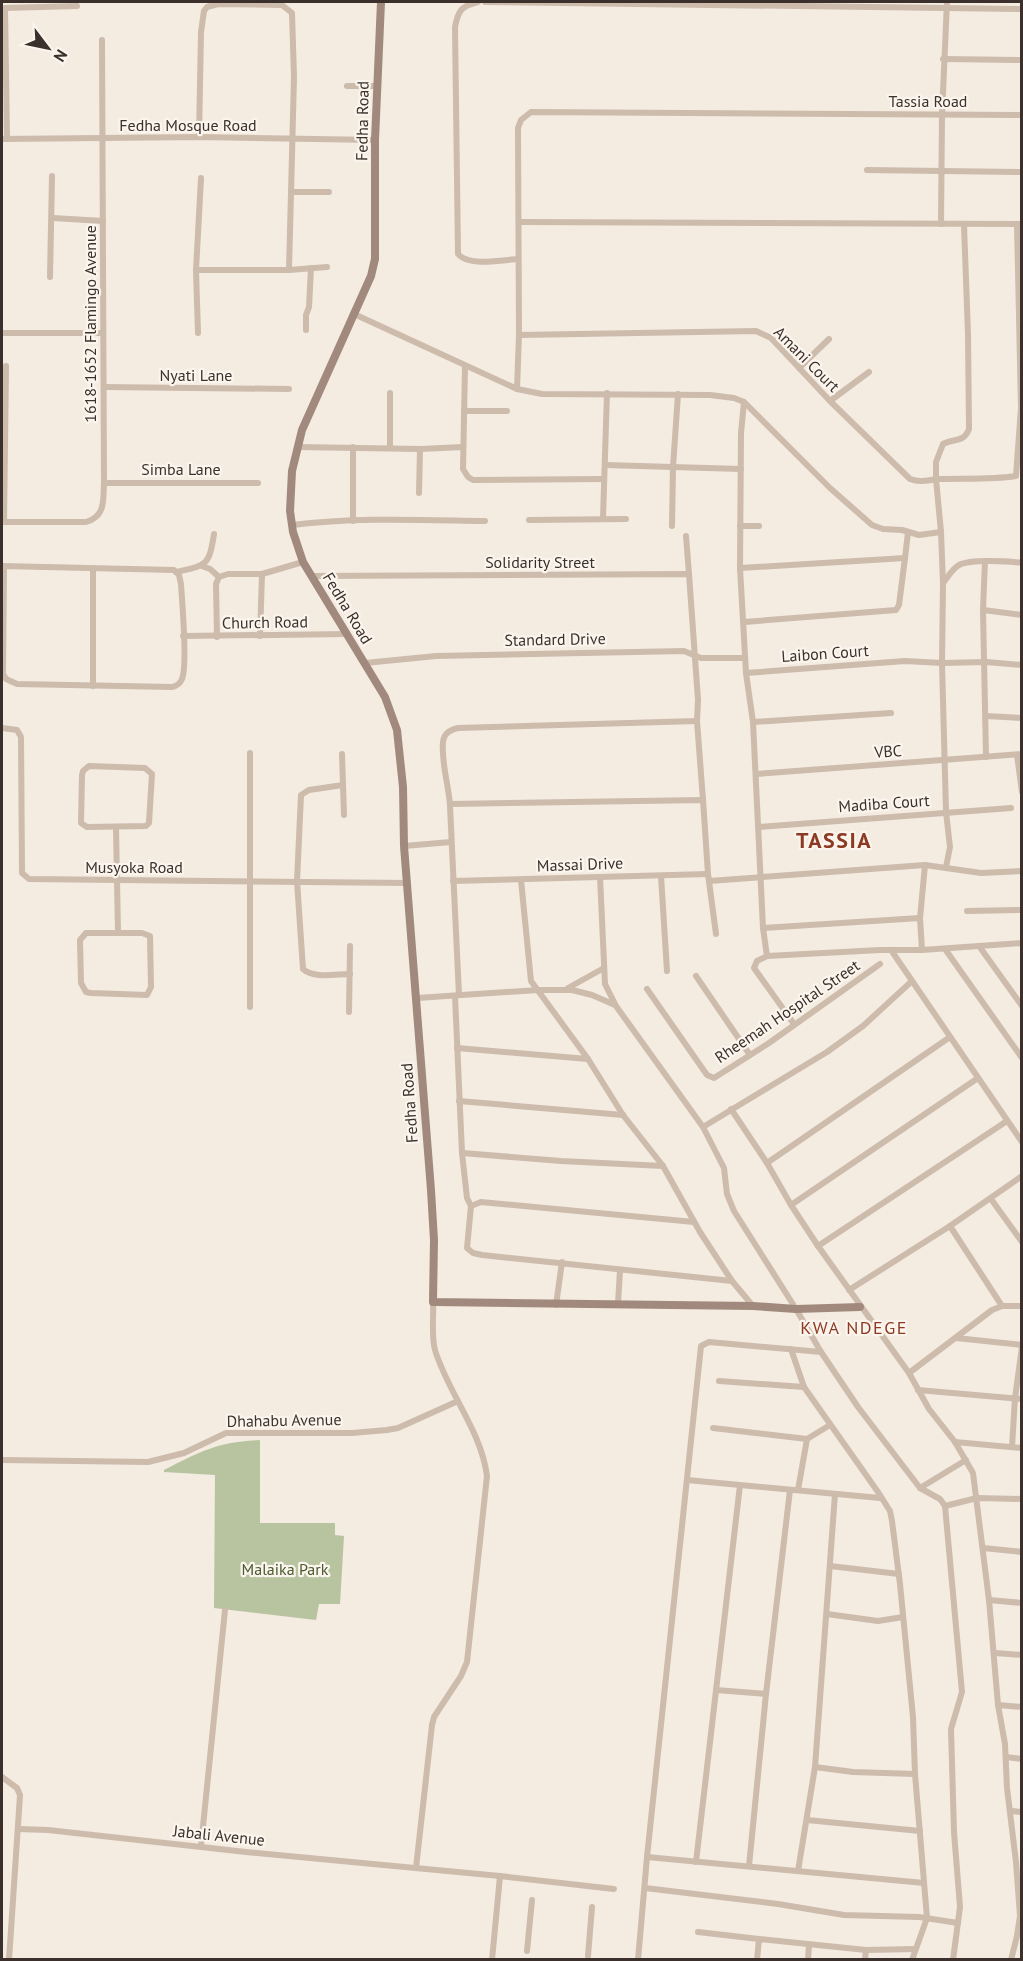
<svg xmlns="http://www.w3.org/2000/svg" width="1023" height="1961" font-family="'PT Sans',sans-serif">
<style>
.green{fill:#b8c4a0}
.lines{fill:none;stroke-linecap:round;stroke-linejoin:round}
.street{stroke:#cdbbac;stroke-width:6}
.secondary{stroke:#a18a7d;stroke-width:8}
.labels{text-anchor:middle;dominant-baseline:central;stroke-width:4.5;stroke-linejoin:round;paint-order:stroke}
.street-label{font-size:16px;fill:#3b302b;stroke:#fbf5ee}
.park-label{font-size:16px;fill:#4a5a2e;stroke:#fbf5ee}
.neighbourhood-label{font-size:18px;letter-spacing:1.5px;fill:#8c3b22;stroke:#fbf5ee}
.district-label{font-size:22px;font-weight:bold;letter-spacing:1.5px;fill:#8c3b22;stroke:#fbf5ee}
</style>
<rect width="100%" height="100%" fill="#f4ebe1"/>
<path class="green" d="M260,1440V1523H335V1535L344,1536L340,1604H319L316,1620L214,1608L215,1475L164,1472V1470C201,1451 217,1442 260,1440Z"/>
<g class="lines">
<g class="street">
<path d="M478,2C461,6 458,11 455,27L458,254C468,267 503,260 518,259"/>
<path d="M485,2L1022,9"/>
<path d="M943,59L1022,60"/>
<path d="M347,86H378"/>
<path d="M199,137L201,32L204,11L207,7L218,4L282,5L292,13L294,77L289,270"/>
<path d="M2,139L199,137L375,140"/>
<path d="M7,139L5,8L77,6"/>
<path d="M867,170L1022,172"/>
<path d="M291,192H329"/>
<path d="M53,218L103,221"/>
<path d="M520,222L1022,224"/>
<path d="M941,224L942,115L947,2"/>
<path d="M196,270H289L327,267"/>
<path d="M50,277L52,176"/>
<path d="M354,314L517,389L542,394L710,395L734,398L744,402L741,433L740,568L746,673L753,722L763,928L767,956"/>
<path d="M306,330V315L309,307L311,268"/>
<path d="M2,333H103"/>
<path d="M198,333L196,270L201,178"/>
<path d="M519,335L756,331L771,338L830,401L910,479C920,483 928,480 938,479C965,478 990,480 1016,476L1021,408L1017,224"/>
<path d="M6,366L4,522H86C106,516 103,500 104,483L102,40"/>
<path d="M465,366L463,469L468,477L473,480L604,479"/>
<path d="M799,368L829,339"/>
<path d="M104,387L289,389"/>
<path d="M517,389L519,335L518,128L521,120L531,112L1022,115"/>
<path d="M390,393V447"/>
<path d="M830,401L869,372"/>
<path d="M744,402L830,488L872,525L883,529L902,530L919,535L941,532"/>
<path d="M464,411H507"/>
<path d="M297,447L420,449L463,447"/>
<path d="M353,447V521"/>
<path d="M605,465L741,469"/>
<path d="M104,483H258"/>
<path d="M419,493L420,449"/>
<path d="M603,518L607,393"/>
<path d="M529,520L626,519"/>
<path d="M292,525C356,517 421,520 485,521"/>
<path d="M672,526L673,467L678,394"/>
<path d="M740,526H759"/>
<path d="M686,536L689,574"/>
<path d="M985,561L983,610L986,757"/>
<path d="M2,566L174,570L179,575L181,584C182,602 188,665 182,679C180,684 177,686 172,687L17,684L6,679L3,674L4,566"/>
<path d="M202,566L210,569L219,577"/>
<path d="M740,568L905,558L908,532"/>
<path d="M176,572C207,565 209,566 214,534"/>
<path d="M311,576L689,574L698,700L697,721L458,728C450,730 444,733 443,742C441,763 449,786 450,806C453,869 456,932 459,995"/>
<path d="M943,583C947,578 953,568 959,565C970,559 1008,561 1022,563"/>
<path d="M983,610L1022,615"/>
<path d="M744,622L896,610L899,605L905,558"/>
<path d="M183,636L347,634"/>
<path d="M260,636L262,574"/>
<path d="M217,637L216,584L219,577L228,574H262L303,562"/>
<path d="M365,663L436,656L684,651L701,658H745"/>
<path d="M746,673L905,661L942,663L986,662L1022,665"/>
<path d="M93,686V569"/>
<path d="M986,716L1022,718"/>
<path d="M697,721L703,800"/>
<path d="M753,722L891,713"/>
<path d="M2,728L17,730L21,737L22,873L29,879L407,883"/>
<path d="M250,753V1007"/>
<path d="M342,754L344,815"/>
<path d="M1017,755L1022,792"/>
<path d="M89,766L145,768L152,774L149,823L146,826L87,827L81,823L82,775L83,771Z"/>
<path d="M756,774L1022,754"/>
<path d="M343,785L309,790L301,795L297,881L303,969C314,979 336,974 350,974"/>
<path d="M450,804L703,800L708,874L716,934"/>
<path d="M759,827L1011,808"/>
<path d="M116,828L118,933"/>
<path d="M404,846L451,842"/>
<path d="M946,867L950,847L946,812L942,663L943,583L941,532L936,479V462L943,444C954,438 964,443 969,429L968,334L964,225"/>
<path d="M661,876L667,971"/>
<path d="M600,877L605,984L616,1006L703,1127L724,1168L727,1194L734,1211L796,1309L821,1352L858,1407L920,1488L940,1499L945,1506L962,1692L951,1729L954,1832L960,1907L953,1960"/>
<path d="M521,880L531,981L588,1059L623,1115L663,1166L700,1232L732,1281L753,1306"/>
<path d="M453,881L708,874"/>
<path d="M709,881L925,865L981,873L1022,871"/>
<path d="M967,911L1022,910"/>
<path d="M763,928L920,918"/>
<path d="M86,933H142L150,936L151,987L147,995L91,993L86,992L81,983L80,940Z"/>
<path d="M979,946L1022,1006"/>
<path d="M945,949L1022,1058"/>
<path d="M891,950L1022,1142"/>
<path d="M922,950L920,918L925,865"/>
<path d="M696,976L750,1055"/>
<path d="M568,988L604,968"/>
<path d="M647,989L707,1075L714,1078L769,1043L880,964"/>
<path d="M455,996L462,1153L561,1161L663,1166"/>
<path d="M417,998L538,990H572L592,995L615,1005"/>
<path d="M349,1012L350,946"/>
<path d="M794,1024L754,968L757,961L767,956L880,950H922L1022,943"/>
<path d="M457,1048L588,1059"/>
<path d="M459,1101L623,1115"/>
<path d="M731,1109L767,1163L791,1205L818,1246L909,1373L929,1409L955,1442L973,1473L989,1600L998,1705L1005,1744L1007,1788L1016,1862L1020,1916L1017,1936L1011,1960"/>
<path d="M703,1127L827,1052L863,1026L912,981"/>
<path d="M462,1153L467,1198L471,1206"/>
<path d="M767,1163L950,1037"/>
<path d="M991,1199L1022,1242"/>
<path d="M791,1205L978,1078"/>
<path d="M694,1222L481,1202L471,1206L467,1248L473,1253L482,1255L732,1281"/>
<path d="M950,1226L1002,1306"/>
<path d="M818,1246L1007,1121"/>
<path d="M849,1290L950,1226L1022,1176"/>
<path d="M618,1304L620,1270"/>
<path d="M556,1305L562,1262"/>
<path d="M956,1338L1022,1345"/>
<path d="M791,1349L804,1387L878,1492L890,1511L892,1521L900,1584L913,1717L915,1774L927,1918L912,1960"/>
<path d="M909,1373L992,1310L1002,1306H1022"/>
<path d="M719,1381L804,1387"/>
<path d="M918,1390L1022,1399"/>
<path d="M713,1428L807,1439"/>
<path d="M955,1442L1022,1448"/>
<path d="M1012,1447L1015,1398L1022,1347"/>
<path d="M2,1460L148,1462L184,1453L226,1433H352L387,1430L398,1428L458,1401"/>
<path d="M687,1480L880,1498"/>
<path d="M920,1488L966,1460"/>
<path d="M798,1490L807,1439L830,1425"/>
<path d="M945,1506L977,1498L1022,1499"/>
<path d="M983,1548L1022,1552"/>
<path d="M830,1566L899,1574"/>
<path d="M989,1600L1022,1603"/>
<path d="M827,1614L878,1621L903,1617"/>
<path d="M995,1653L1022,1655"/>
<path d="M716,1690L766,1694"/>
<path d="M998,1705L1022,1707"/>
<path d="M1006,1757L1022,1759"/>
<path d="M815,1767L853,1772L915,1774"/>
<path d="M2,1777L17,1788L20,1795L9,1960"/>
<path d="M1011,1811L1022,1812"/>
<path d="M807,1820L920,1831"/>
<path d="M18,1829L48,1830L246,1852L500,1876L492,1960"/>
<path d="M201,1846L225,1610"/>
<path d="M647,1857L924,1883"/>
<path d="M696,1862L740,1485"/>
<path d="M749,1866L766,1694L790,1490"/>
<path d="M416,1868L432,1725L434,1717L461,1676L467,1662L487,1476C481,1430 448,1393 435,1350C431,1335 434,1317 433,1302"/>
<path d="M798,1871L815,1767L835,1494"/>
<path d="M500,1876L614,1889"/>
<path d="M645,1888L778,1904L844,1915L919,1917L958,1923"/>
<path d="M698,1932L759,1939"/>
<path d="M527,1951L532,1900"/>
<path d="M588,1956L592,1907"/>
<path d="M638,1960L647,1857L701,1346L709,1342L821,1352"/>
<path d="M757,1960L759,1939L866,1950L915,1949"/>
<path d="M808,1960L809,1945"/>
<path d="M865,1960L866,1950"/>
</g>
<path class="secondary" d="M381,2L375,140V259L371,276L302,430L292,471L290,511L293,532L303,562L385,697L397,730L403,787L404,846L431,1190L434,1240L433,1302L753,1306L796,1309L860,1307"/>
</g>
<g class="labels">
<g class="street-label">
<text x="928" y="101">Tassia Road</text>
<text transform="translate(362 121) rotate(-89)">Fedha Road</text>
<text x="188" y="125">Fedha Mosque Road</text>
<text transform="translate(90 324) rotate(-90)">1618-1652 Flamingo Avenue</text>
<text transform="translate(807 359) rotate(45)">Amani Court</text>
<text x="196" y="375">Nyati Lane</text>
<text x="181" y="469">Simba Lane</text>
<text x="540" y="562">Solidarity Street</text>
<text transform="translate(348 608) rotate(59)">Fedha Road</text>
<text transform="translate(265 622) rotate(-1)">Church Road</text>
<text transform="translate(555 639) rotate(-1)">Standard Drive</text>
<text transform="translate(825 653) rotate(-4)">Laibon Court</text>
<text transform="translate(888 751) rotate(-4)">VBC</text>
<text transform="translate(884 803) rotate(-4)">Madiba Court</text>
<text transform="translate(580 864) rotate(-2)">Massai Drive</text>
<text x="134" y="867">Musyoka Road</text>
<text transform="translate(787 1011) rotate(-34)">Rheemah Hospital Street</text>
<text transform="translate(409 1103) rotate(-94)">Fedha Road</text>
<text transform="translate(284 1420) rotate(-1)">Dhahabu Avenue</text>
<text transform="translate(219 1835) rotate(6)">Jabali Avenue</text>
</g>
<g class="park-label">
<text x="285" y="1569">Malaika Park</text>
</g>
<g class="neighbourhood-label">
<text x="854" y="1327">KWA NDEGE</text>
</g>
<g class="district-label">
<text x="834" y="840">TASSIA</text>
</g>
</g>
<rect width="1023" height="1961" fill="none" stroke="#3b302b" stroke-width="6"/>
<g transform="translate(48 48) rotate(122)" stroke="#fbf5ee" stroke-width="4.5" paint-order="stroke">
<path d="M0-4.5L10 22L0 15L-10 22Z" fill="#3b302b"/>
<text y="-9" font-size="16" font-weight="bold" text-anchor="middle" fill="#3b302b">N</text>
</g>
</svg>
